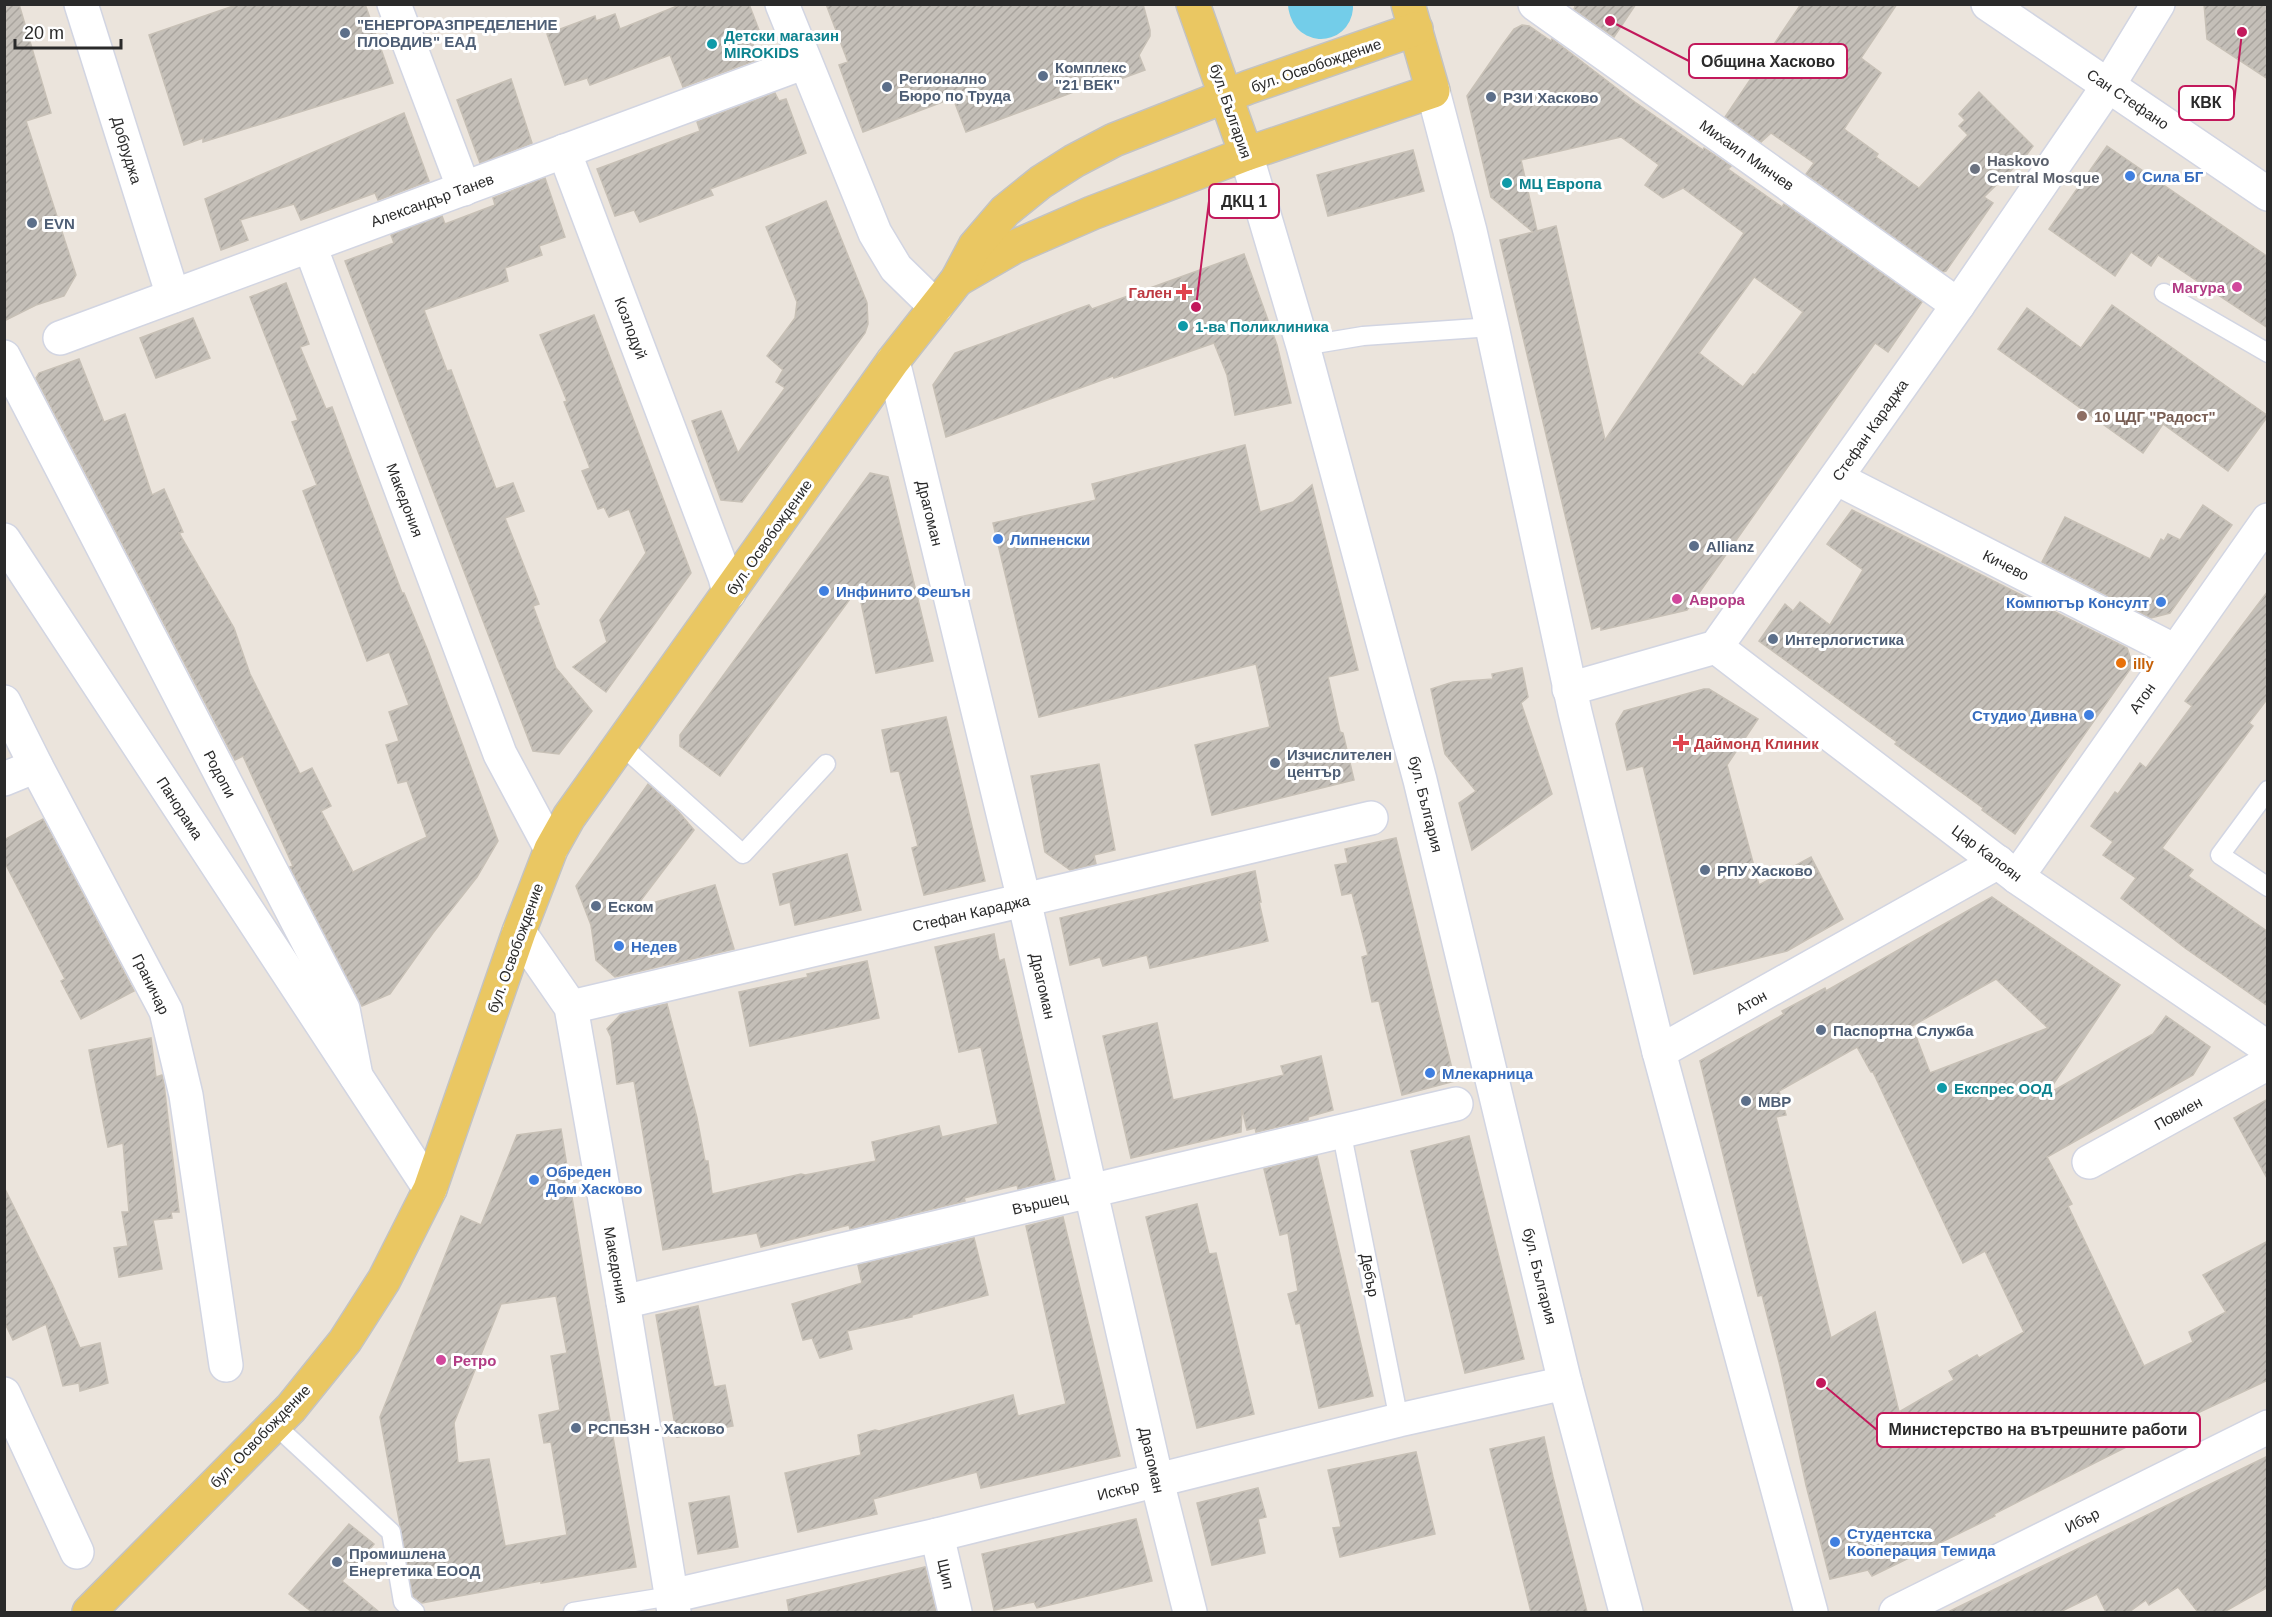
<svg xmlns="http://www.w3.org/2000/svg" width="2272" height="1617" font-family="Arial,sans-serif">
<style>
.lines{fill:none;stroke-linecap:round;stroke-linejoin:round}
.river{stroke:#73cde9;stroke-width:64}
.building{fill:url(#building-hatch);stroke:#c7c0b6;stroke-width:1.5;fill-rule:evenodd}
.lane-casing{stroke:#d2d5e2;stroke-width:21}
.street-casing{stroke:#d2d5e2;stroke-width:36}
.secondary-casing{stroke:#d2d5e2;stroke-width:36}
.primary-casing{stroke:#c3c3c3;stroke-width:36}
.lane{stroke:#fff;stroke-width:18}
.street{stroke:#fff;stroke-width:33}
.secondary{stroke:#fff;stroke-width:33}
.primary{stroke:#eac762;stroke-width:33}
.service-dot{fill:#5c6f8a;stroke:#fff;stroke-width:2}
.culture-dot{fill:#0f9aa8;stroke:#fff;stroke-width:2}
.worship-dot{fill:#6b7280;stroke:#fff;stroke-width:2}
.shop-dot{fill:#3f7fe0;stroke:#fff;stroke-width:2}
.hotel-dot{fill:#d1479c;stroke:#fff;stroke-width:2}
.health-dot{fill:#e0444e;stroke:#fff;stroke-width:2}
.education-dot{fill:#8d6e63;stroke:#fff;stroke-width:2}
.food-dot{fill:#e8710a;stroke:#fff;stroke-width:2}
.labels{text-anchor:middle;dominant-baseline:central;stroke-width:6;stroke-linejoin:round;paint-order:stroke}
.service-label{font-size:15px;font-weight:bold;fill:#4e5e75;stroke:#fff;text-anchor:start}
.culture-label{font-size:15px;font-weight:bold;fill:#0d838f;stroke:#fff;text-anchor:start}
.street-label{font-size:15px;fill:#2a2a2a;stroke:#fff}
.worship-label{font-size:15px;font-weight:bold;fill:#5b616d;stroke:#fff;text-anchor:start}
.shop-label{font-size:15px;font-weight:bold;fill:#366cbe;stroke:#fff;text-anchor:start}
.hotel-label{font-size:15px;font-weight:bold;fill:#b23c85;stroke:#fff;text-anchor:start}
.health-label{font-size:15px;font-weight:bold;fill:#be3a42;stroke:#fff;text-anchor:end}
.education-label{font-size:15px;font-weight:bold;fill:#785e54;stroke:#fff;text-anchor:start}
.food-label{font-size:15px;font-weight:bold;fill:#c56008;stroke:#fff;text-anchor:start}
.leader{fill:none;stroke:#c2185b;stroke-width:2}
.callout-dot{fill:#c2185b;stroke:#fff;stroke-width:2}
.callout{fill:#fff;stroke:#c2185b;stroke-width:2}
.callout-label{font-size:16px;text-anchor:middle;font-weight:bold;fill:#2a2a2a}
</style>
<defs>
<pattern id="building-hatch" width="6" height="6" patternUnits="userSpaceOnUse" patternTransform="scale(1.5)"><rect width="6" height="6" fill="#c4bfb8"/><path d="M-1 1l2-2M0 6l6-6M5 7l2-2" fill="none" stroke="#a9a49e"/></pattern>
</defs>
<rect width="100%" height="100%" fill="#ebe4dc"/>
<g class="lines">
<path class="river" d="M1320,4L1321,7"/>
</g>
<g class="building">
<path d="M4,4H19L51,113L26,121L76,275L64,296L36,305L4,321Z"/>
<path d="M239,4H365L393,83L203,142V138L184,145L149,35Z"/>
<path d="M682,4H749L762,38L752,42L759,59L683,87L670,55L590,85L587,78L565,85L547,34L595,16L596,21L615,14L620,29Z"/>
<path d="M826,4H1143L1150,30V36L1139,55L1145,70L1104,85L1103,81L966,132L953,98L863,132L839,65L848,62Z"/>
<path d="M1576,4H1636L1614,37L1574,9Z"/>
<path d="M1801,4H1897L1861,58L1881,73L1844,129L1878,154L1876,157L1919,188L1968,135L1959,126L1965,120L1959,114L1979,92L2033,146L2025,157L1984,197L1993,203L1946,271L1943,272L1806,174L1814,163L1771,133L1761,142L1725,117Z"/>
<path d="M2204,4H2268V79L2207,39Z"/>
<path d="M1522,25L1529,26L1551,41L1552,39L1632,100L1703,150L1704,148L1731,166L1728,169L1738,176L1782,207L1784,204L1922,302L1888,352L1875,343L1687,610L1601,630V626L1592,629L1500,240L1533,232L1491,197L1467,96L1503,44L1514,29ZM1621,137L1659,165L1645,185L1663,198L1683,188L1744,233L1605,440L1556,226L1537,231L1521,160ZM1754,277L1803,312L1755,375L1753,374L1743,387L1699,353Z"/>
<path d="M511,79L532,143L480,163L457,100Z"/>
<path d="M775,93L779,101L786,99L806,153L710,189L713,195L640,222L634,210L615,216L597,169L700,131L697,122Z"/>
<path d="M404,113L429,181L378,200L375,193L301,220L294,204L240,220L248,240L221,250L205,199Z"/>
<path d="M2107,146L2268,257V328L2158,255L2151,266L2131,252L2115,276L2049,229Z"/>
<path d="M1413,150L1424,191L1328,216L1317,175Z"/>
<path d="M545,178L565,237L539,246L542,255L505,268L508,281L424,310L447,371L451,370L496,489L513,483L524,511L505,518L539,604L533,606L556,668L592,711L559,754L533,751L345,261L394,243L391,235L442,216L445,224L495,205L493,198Z"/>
<path d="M826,201L867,303L868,324L865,333L742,502L721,500L692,421L721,411L738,453L785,388L776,382L783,370L767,356L795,318L797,302L766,227Z"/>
<path d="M1244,254L1277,345L1291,403L1235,415L1227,375L1214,343L1114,378L1113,376L946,437L933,385L955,353L1089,305L1092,309Z"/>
<path d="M286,283L309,344L300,347L326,409L332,407L402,593H404L428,651L498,841L477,877L433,933L390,994L362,1006L290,867L293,866L243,756L235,760L36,378L39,373L79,359L104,422L125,414L152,495L164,489L183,532L179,533L234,628L250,674L300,774L312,768L331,806L321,811L353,872L427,837L407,781L398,783L386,745L399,741L389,712L409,705L389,652L367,661L303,491L317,485L292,422L298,420L250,297Z"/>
<path d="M2112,305L2268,416L2228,471L2163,424L2143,453L1998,349L2027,308L2081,348Z"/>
<path d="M594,315L691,573L606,692L573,667L607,642L600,620L646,553L629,509L609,517L604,507L598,509L582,471L590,468L564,402L567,401L540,335Z"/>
<path d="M193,318L210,358L156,378L140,338Z"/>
<path d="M1245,445L1260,512L1293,502L1312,485L1358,670L1328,677L1340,732L1343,733L1354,780L1212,815L1195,745L1270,727L1256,664L1039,717L993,523L1096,500L1092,484Z"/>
<path d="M870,473L888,477L933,661L876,673L858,588L720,776L680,746V735Z"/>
<path d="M2203,505L2232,525L2170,613L2151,618L2042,562L2065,517L2150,559L2161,539L2164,541L2168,534L2180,540Z"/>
<path d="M1852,510L2127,648L2133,665L2015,834L1982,810L1983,808L1895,744L1897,742L1759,641L1785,604L1793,611L1800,602L1830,625L1863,570L1827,544Z"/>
<path d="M2268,591V698L2249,723L2253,726L2162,848L2193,870L2188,876L2268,932V1006L2185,948L2121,898L2136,878L2103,855L2113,842L2091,826L2115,792L2118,794L2140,763L2146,768L2192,706L2185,701Z"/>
<path d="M1522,668L1528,697L1521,703L1552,794L1472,850L1459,803L1476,791L1445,754L1431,689L1453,682L1493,679L1492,674Z"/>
<path d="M1704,689H1709L1758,719L1727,765L1759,885L1811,857L1843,919L1787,951L1694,974L1643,766L1627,770L1616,724L1624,711Z"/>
<path d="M946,717L985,881L924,895L912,848L918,846L899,771L891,772L882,730Z"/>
<path d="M1099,764L1115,850L1094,855L1096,864L1070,870L1045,852L1031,776Z"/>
<path d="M648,784L677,810L694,830L635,908L715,885L734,949L615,977L596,960L591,925L576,886Z"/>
<path d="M43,819L134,991L81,1019L61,981L65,979L4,861V840Z"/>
<path d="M1396,838L1455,1081L1402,1095L1379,1001L1372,1002L1362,957L1368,955L1352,893L1342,895L1335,865L1348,863L1345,849Z"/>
<path d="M847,854L861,910L795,925L790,902L780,905L773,874Z"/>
<path d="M1255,871L1261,902H1259L1268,941L1150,968L1147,955L1103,966L1100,957L1070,965L1060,918Z"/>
<path d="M1992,897L2120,985L2046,1095L2153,1034L2166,1016L2210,1047L2193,1075L2047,1157L2072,1204L2068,1206L2144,1366L2193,1342L2189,1332L2226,1312L2203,1275L2268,1241V1380L2140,1440L1994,1514L1995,1516L1872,1576L1868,1570L1830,1579L1806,1485L1780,1366L1762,1295L1758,1296L1700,1061L1784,1014L1782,1011L1825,988L1826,991ZM1996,979L2048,1028L1930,1073L1912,1026ZM1857,1047L1871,1072H1873L1963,1263L1985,1251L2024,1332L1979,1358L1977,1355L1949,1371L1954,1380L1899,1412L1875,1312L1831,1338L1776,1117L1786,1115L1779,1091Z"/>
<path d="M994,934L999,961L1004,959L1055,1180L1018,1189L1017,1185L964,1198L965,1201L850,1229L849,1225L761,1247L757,1233L663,1250L634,1081L617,1084L611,1037L607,1029L621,1014L667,1004L697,1118L705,1161H708L712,1194L801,1174L805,1175L876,1161L872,1142L939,1126L942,1137L998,1124L981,1047L959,1052L935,947Z"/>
<path d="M867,961L879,1018L750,1046L739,992L808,977L807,974Z"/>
<path d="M1157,1023L1173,1100L1284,1075L1281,1066L1321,1056L1333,1110L1308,1117V1120L1256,1132L1255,1128L1247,1130L1242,1109L1241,1132L1131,1158L1103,1036Z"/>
<path d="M151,1038L156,1077L162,1075L164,1084L179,1212H171L172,1218L153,1220L162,1269L119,1277L114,1248L128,1246L122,1212H129L123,1143L108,1147L89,1050Z"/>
<path d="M2268,1099V1180L2234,1118Z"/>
<path d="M561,1129L587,1290L636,1567L541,1583V1581L422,1603L413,1596L380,1417L461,1216L481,1225L517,1135ZM556,1296L567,1353L551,1356L560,1410L539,1415L544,1443L551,1442L567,1535L505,1546L489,1459L458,1463L454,1423L501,1304Z"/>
<path d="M1469,1136L1524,1359L1465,1373L1411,1151Z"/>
<path d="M1317,1156L1373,1396L1319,1408L1300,1323L1296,1324L1288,1294L1298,1291L1288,1233L1280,1235L1264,1169Z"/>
<path d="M4,1187L54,1288L80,1348L100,1343L108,1383L80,1391L79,1383L63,1386L46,1324L13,1340L4,1321Z"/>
<path d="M1197,1204L1209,1254L1216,1253L1254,1414L1197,1428L1146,1217Z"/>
<path d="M1063,1217L1120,1456L981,1488L977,1472L873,1499L877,1514L798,1532L785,1473L861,1455L858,1435L875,1430L879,1431L1013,1395L1018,1416L1066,1404L1026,1226Z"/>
<path d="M974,1238L988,1295L912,1315V1317L847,1331L852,1349L820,1358L812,1338L803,1340L792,1304L862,1283L858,1265Z"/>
<path d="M698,1306L714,1387L725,1385L733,1426L677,1437L656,1315Z"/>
<path d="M1544,1437L1553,1477L1587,1612H1531L1490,1449Z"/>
<path d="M1416,1452L1435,1534L1340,1557L1333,1528L1341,1527L1328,1470Z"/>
<path d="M2268,1456V1587L2224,1612H2198L2178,1587L2149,1605L2146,1600L2129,1612H2106L2097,1594L2060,1612H1948Z"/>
<path d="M1258,1488L1266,1517L1258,1519L1265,1553L1212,1565L1197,1503Z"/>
<path d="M729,1496L738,1547L698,1554L689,1503Z"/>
<path d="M1136,1519L1152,1581L1037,1608L1034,1602L994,1610L982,1554Z"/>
<path d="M349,1524L374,1544L342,1581L379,1612H312L289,1594Z"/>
<path d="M925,1567L936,1612H789L787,1600Z"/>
</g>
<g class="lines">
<g class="lane-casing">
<g id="lane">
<path d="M2164,293L2268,353"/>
<path d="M1303,346L1363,336L1492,327"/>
<path d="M621,745L743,854L826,764"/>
<path d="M2268,790L2220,855L2268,887"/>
<path d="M1341,1130L1399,1420"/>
<path d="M274,1424L391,1532L403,1602L415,1612"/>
<path d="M573,1612L671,1596"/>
</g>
</g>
<g class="street-casing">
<g id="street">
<path d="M81,4L173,296"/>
<path d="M394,4L464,189"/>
<path d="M782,4L875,233L896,268L936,307"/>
<path d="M1535,4L1958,305"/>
<path d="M1988,4L2268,194"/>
<path d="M564,151L725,577L729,593"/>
<path d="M310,246L500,754L551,849"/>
<path d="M60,338L805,62"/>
<path d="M4,357L343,1009L356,1076"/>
<path d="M893,361L1024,900L1157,1481L1190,1612"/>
<path d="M1836,478L2175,651"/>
<path d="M1716,647L2017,877L2268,1048"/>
<path d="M1569,689L1716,647L1958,305L2108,86L2158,4"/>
<path d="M4,702L36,766L166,1011L186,1095L226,1365"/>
<path d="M4,779L36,766"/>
<path d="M2017,877L2268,520"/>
<path d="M519,932L571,1007L623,1302L674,1612"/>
<path d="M571,1007L1371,818"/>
<path d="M1659,1052L1998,862"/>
<path d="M2089,1162L2268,1063"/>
<path d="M623,1302L1456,1104"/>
<path d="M4,1394L77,1552"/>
<path d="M937,1535L955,1612"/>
<path d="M671,1596L937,1535L1399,1420L1565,1383"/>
<path d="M1896,1612L2268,1427"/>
</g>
</g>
<g class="secondary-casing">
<g id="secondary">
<path d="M1433,91L1470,231L1492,327L1575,712L1659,1052L1811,1612"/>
<path d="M1246,154L1303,346L1420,780L1565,1383L1626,1612"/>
<path d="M4,540L430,1189"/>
</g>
</g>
<g class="primary-casing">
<g id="primary">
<path d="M1193,4L1246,154"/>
<path d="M957,280L1014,247L1092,213L1246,154L1433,91L1408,4"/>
<path d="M89,1612L291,1408L345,1341L384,1280L430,1189L519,932L551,849L569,817L893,361L957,280L975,246L1005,211L1041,182L1074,161L1114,140L1249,87L1416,29"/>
</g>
</g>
<use href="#lane" class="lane"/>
<use href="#street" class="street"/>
<use href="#secondary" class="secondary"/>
<use href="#primary" class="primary"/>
</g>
<g class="service-dot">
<circle cx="345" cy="33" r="6"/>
<circle cx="1043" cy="76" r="6"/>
<circle cx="887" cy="87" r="6"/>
<circle cx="1491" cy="97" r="6"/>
<circle cx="32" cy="223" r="6"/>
<circle cx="1694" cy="546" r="6"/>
<circle cx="1773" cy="639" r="6"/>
<circle cx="1275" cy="763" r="6"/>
<circle cx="1705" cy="870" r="6"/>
<circle cx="596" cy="906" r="6"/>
<circle cx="1821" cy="1030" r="6"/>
<circle cx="1746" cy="1101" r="6"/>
<circle cx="576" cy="1428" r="6"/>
<circle cx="337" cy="1562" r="6"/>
</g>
<g class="culture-dot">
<circle cx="712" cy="44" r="6"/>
<circle cx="1507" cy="183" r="6"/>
<circle cx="1183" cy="326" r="6"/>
<circle cx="1942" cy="1088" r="6"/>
</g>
<circle class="worship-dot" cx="1975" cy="169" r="6"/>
<g class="shop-dot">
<circle cx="2130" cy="176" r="6"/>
<circle cx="998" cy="539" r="6"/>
<circle cx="824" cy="591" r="6"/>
<circle cx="2161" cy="602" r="6"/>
<circle cx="2089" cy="715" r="6"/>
<circle cx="619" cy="946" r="6"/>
<circle cx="1430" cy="1073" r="6"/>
<circle cx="534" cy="1180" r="6"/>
<circle cx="1835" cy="1542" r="6"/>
</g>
<g class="hotel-dot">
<circle cx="2237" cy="287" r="6"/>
<circle cx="1677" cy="599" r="6"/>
<circle cx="441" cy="1360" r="6"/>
</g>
<g class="health-dot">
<path d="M1181 283h6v6h6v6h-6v6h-6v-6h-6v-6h6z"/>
<path d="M1678 734h6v6h6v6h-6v6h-6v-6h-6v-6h6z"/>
</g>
<circle class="education-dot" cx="2082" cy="416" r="6"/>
<circle class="food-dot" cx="2121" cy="663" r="6"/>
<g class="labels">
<g class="service-label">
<text x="357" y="24">"ЕНЕРГОРАЗПРЕДЕЛЕНИЕ<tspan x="357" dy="17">ПЛОВДИВ" ЕАД</tspan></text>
<text x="1055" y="67">Комплекс<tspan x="1055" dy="17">"21 ВЕК"</tspan></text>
<text x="899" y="78">Регионално<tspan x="899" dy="17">Бюро по Труда</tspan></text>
<text x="1503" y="97">РЗИ Хасково</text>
<text x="44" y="223">EVN</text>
<text x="1706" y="546">Allianz</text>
<text x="1785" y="639">Интерлогистика</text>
<text x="1287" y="754">Изчислителен<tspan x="1287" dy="17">център</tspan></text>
<text x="1717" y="870">РПУ Хасково</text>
<text x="608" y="906">Еском</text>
<text x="1833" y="1030">Паспортна Служба</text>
<text x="1758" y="1101">МВР</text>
<text x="588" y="1428">РСПБЗН - Хасково</text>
<text x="349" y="1553">Промишлена<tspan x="349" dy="17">Енергетика ЕООД</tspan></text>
</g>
<g class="culture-label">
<text x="724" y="35">Детски магазин<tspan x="724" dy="17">MIROKIDS</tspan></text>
<text x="1519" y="183">МЦ Европа</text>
<text x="1195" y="326">1-ва Поликлиника</text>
<text x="1954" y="1088">Експрес ООД</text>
</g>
<g class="street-label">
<text transform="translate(1316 65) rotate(-19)">бул. Освобождение</text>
<text transform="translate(2128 99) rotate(34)">Сан Стефано</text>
<text transform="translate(1231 111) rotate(71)">бул. България</text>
<text transform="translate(127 150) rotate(73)">Добруджа</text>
<text transform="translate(1747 155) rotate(35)">Михаил Минчев</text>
<text transform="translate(432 200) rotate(-20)">Александър Танев</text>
<text transform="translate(631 328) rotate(69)">Козлодуй</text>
<text transform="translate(1870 430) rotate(-55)">Стефан Караджа</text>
<text transform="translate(405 500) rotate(69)">Македония</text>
<text transform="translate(930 513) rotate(76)">Драгоман</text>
<text transform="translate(769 537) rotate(-55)">бул. Освобождение</text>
<text transform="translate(2006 565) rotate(27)">Кичево</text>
<text transform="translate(2142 698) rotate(-55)">Атон</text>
<text transform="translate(220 774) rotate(62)">Родопи</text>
<text transform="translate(1426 804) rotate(76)">бул. България</text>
<text transform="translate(180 808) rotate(57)">Панорама</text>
<text transform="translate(1987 853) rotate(37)">Цар Калоян</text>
<text transform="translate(971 913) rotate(-13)">Стефан Караджа</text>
<text transform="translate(515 948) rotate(-70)">бул. Освобождение</text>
<text transform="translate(151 984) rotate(64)">Граничар</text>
<text transform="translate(1043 986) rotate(77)">Драгоман</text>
<text transform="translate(1751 1002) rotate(-29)">Атон</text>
<text transform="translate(2178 1113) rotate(-29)">Повиен</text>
<text transform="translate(1040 1203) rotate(-13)">Вършец</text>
<text transform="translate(616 1265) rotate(80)">Македония</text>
<text transform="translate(1370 1275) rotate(79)">Дебър</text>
<text transform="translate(1540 1276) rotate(76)">бул. България</text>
<text transform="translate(260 1436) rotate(-46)">бул. Освобождение</text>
<text transform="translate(1152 1460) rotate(77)">Драгоман</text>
<text transform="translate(1118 1490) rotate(-14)">Искър</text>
<text transform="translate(2082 1520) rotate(-27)">Ибър</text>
<text transform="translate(946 1574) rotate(77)">Щип</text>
</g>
<g class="worship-label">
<text x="1987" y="160">Haskovo<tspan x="1987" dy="17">Central Mosque</tspan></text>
</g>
<g class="shop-label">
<text x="2142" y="176">Cилa БГ</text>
<text x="1010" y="539">Липненски</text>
<text x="836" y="591">Инфинито Фешън</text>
<text x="2149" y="602" text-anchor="end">Компютър Консулт</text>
<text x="2077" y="715" text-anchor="end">Студио Дивна</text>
<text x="631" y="946">Недев</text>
<text x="1442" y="1073">Млекарница</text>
<text x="546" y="1171">Обреден<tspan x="546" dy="17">Дом Хасково</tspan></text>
<text x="1847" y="1533">Студентска<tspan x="1847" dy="17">Кооперация Темида</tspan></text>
</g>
<g class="hotel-label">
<text x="2225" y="287" text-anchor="end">Магура</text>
<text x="1689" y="599">Аврора</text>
<text x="453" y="1360">Ретро</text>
</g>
<g class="health-label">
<text x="1172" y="292">Гален</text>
<text x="1694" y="743" text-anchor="start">Даймонд Клиник</text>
</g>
<g class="education-label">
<text x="2094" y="416">10 ЦДГ "Радост"</text>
</g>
<g class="food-label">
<text x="2133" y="663">illy</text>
</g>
</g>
<path class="leader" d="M1610 21L1689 61M2242 32L2234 103M1196 307L1209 201M1821 1383L1877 1430"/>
<g class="callout-dot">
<circle cx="1610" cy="21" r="6"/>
<circle cx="2242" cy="32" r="6"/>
<circle cx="1196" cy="307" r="6"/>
<circle cx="1821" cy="1383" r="6"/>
</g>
<g class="callout">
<rect x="1689" y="44" width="158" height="34" rx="6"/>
<rect x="2179" y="86" width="55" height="34" rx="6"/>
<rect x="1209" y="184" width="70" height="34" rx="6"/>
<rect x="1877" y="1413" width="323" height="34" rx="6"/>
</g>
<g class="callout-label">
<text x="1768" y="67">Община Хасково</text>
<text x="2206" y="108">КВК</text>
<text x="1244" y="207">ДКЦ 1</text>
<text x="2038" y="1435">Министерство на вътрешните работи</text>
</g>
<rect width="2272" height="1617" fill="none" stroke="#2a2a2a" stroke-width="12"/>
<path d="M15 39v9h106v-9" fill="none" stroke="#2a2a2a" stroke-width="3"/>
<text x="24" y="39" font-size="18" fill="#2a2a2a" stroke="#ffffff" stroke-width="4.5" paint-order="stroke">20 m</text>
</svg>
